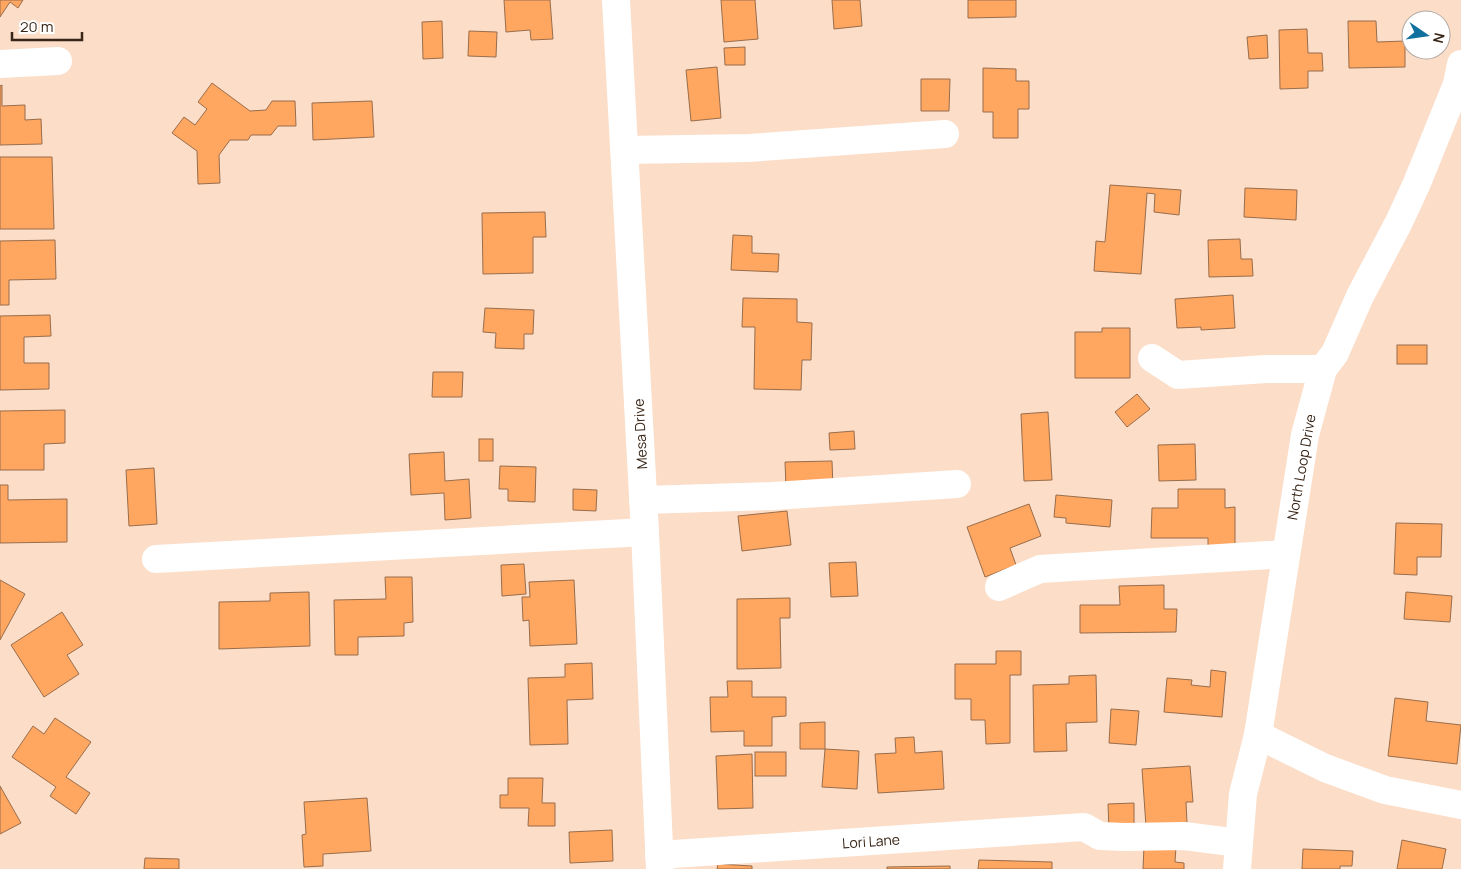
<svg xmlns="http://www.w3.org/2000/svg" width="1461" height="869" font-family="Manrope,sans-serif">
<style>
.building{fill:#ffa661;stroke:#996d4b}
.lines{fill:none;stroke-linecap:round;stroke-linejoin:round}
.minor{stroke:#fff;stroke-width:28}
.labels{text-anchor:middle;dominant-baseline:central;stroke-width:4;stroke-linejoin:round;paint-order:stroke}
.street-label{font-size:14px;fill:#392618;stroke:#fff}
</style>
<rect width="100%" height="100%" fill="#fbddc8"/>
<g class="building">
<path d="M0,0H23L18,8L10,2L0,17Z"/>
<path d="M504,0H550L553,39L531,40L530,30L506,32Z"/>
<path d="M721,0H755L758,39L724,42Z"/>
<path d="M832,0H860L862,26L834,29Z"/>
<path d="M968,0H1016V17L968,18Z"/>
<path d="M442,21L443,58L423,59L422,22Z"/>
<path d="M1348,21H1376L1377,42L1405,41V67L1349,68Z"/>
<path d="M1307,29L1308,53H1322L1323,71H1308V88L1280,89L1279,30Z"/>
<path d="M469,31L497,32L496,57L468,56Z"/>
<path d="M1267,35L1268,58L1249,59L1247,37Z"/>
<path d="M745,47V65H725L724,48Z"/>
<path d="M717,67L721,118L691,121L686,70Z"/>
<path d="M983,68L1016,69V81H1029V109H1018V138H993V112H983Z"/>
<path d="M921,79H950L949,111H921Z"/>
<path d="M212,83L250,111L266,110L272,101H295L296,126H278L271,135H251L248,140H230L219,155L220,183L198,184L197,151L172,133L184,117L195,125L207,109L198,102Z"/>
<path d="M2,85V106L25,105V120L41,119L42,144L0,145V86Z"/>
<path d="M372,101L374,137L313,140L312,103Z"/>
<path d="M0,157H52L54,229H0Z"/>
<path d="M1110,185L1181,190L1179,215L1154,212L1155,194L1147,193L1141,274L1094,271L1096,241L1105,242Z"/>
<path d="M1245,188L1297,190L1296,220L1244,217Z"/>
<path d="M545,212L546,237H533V273L483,274L482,213Z"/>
<path d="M733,235L752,236V253L779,254L778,272L731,270Z"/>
<path d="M1240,239L1241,259H1252L1253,276L1209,277L1208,240Z"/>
<path d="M55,240L56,279L9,280V305H0V241Z"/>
<path d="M1233,295L1235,328L1201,330V327L1177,328L1175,299Z"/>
<path d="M743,298L797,299V322L812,323L811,360H802L801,390L754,389L755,327H742Z"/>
<path d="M485,308L534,310L533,334H524V349L495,348L496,333L483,332Z"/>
<path d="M50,315L51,336L24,337V363H49V389L0,390V316Z"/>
<path d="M1102,328H1130V378H1075V332H1102Z"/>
<rect x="1397" y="345" width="30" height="19"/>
<path d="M433,372H463L462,397H432Z"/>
<path d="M1137,394L1150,409L1127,427L1115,412Z"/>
<path d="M65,410V443L44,444V470H0V411Z"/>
<path d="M1048,412L1052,480L1024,481L1021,414Z"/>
<path d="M854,431L855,449L830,450L829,433Z"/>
<rect x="479" y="439" width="14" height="22"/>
<path d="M1195,444L1196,480L1159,481L1158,445Z"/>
<path d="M444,452L445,481L469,479L471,518L445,520L444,493L411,495L409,454Z"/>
<path d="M832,461L833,487L786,488L785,462Z"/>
<path d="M500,466L536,467L535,502L508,501V489H499Z"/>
<path d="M154,468L157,524L129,526L126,470Z"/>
<path d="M0,485H8V500L67,499V542L0,543Z"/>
<path d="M573,489L597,490L596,511L573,510Z"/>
<path d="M1178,489H1225V508L1235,507V547H1208V538H1151L1152,508H1178Z"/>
<path d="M1056,495L1112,500L1110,527L1066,523V518L1054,517Z"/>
<path d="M1029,504L1041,536L1010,548L1016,565L985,577L967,527Z"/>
<path d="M787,511L791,545L742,551L738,516Z"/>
<path d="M1396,523L1442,524L1441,557H1417V575L1394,574Z"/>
<path d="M856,562L858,596L831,597L829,563Z"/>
<path d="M524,564L526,594L502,596L501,565Z"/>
<path d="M385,577H412L413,622L404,623V636L358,637V655H335L334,600L386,599Z"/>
<path d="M0,580L25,594L0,640Z"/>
<path d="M574,580L577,644L530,646L529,620L523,621L522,597H530L529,582Z"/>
<path d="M1164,585V609H1177L1176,632L1080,633V605H1120L1119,586Z"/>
<path d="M309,592L310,646L219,649V602L270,601V593Z"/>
<path d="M1406,592L1452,596L1450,622L1404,619Z"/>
<path d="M790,598V618H780L781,668L737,669V599Z"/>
<path d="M62,612L83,645L67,655L79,674L44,697L11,645Z"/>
<path d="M996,651H1021V675H1010V743L986,744L985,720H971V699H955V664H996Z"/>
<path d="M592,663L593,699L567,700L568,744L530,745L528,678L565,677V664Z"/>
<path d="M1211,670L1226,672L1222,717L1164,712L1167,678L1192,680L1191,685L1210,687Z"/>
<path d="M1096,675L1097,722L1066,723L1067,751L1034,752L1033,685L1069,684V676Z"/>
<path d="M727,681H752V697H786V716L772,717V746H744V731L711,732L710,697H728Z"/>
<path d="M1395,698L1428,702L1426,721L1461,725L1457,764L1388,756Z"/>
<path d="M1111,709L1139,711L1136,745L1109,743Z"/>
<path d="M55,718L91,742L66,777L90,793L76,814L50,796L56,787L12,757L33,726L44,734Z"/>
<path d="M825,722V749H800V723Z"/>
<path d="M914,737L915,753L942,751L944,789L878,793L875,754L896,753L895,738Z"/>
<path d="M825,749L859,751L857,789L822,787Z"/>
<rect x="755" y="752" width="31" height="24"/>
<path d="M752,754L753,808L718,809L716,756Z"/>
<path d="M1190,766L1193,802H1186L1187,823L1146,826L1142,769Z"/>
<path d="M508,778H543L542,803H555V826H528L529,808H500V795H508Z"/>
<path d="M0,786L21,823L0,834Z"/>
<path d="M367,798L371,851L323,854V866L304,867L302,835L306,834L304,802Z"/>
<path d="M1134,803V829L1109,830L1108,804Z"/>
<path d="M612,830L613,861L570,863L569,832Z"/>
<path d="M1402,840L1446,849L1442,869H1397Z"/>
<path d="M1144,846L1176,847L1175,862L1184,863V869H1143Z"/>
<path d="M1303,849L1353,851L1352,866H1340V869H1302Z"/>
<path d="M145,858L179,859V869H144Z"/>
<path d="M979,860L1052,862V869H978Z"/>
<path d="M718,864L752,866V869H717Z"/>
<path d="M950,866V869H887V867Z"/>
</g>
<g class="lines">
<g class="minor">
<path d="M616,0L645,532L660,869"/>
<path d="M0,64L58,61"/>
<path d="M625,150L749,148L945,134"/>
<path d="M1152,358L1178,375L1266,369H1323"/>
<path d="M643,500L774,496L957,484"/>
<path d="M156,559L645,532"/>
<path d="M999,587L1040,569L1286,554"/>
<path d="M1258,735L1325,768L1385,790L1461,805"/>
<path d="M659,855L1084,827L1100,836L1125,837L1184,836L1239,843"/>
<path d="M1237,869L1243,794L1258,735L1305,435L1323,369L1335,353L1360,296L1399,222L1417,183L1457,84L1461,64"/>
</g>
</g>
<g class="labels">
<g class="street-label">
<text transform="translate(640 434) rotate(-93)">Mesa Drive</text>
<text transform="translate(1301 467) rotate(-80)">North Loop Drive</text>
<text transform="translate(871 841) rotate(-4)">Lori Lane</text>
</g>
</g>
<g transform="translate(1426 35) rotate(103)"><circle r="24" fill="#ffffff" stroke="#b0a8a3"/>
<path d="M0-4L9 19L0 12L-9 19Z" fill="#10709e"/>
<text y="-8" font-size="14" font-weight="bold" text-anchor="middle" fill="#392618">N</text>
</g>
<path d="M12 32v8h70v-8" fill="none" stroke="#392618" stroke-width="2.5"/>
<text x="20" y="32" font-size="15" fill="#392618" stroke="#ffffff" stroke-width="4" paint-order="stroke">20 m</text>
</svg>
